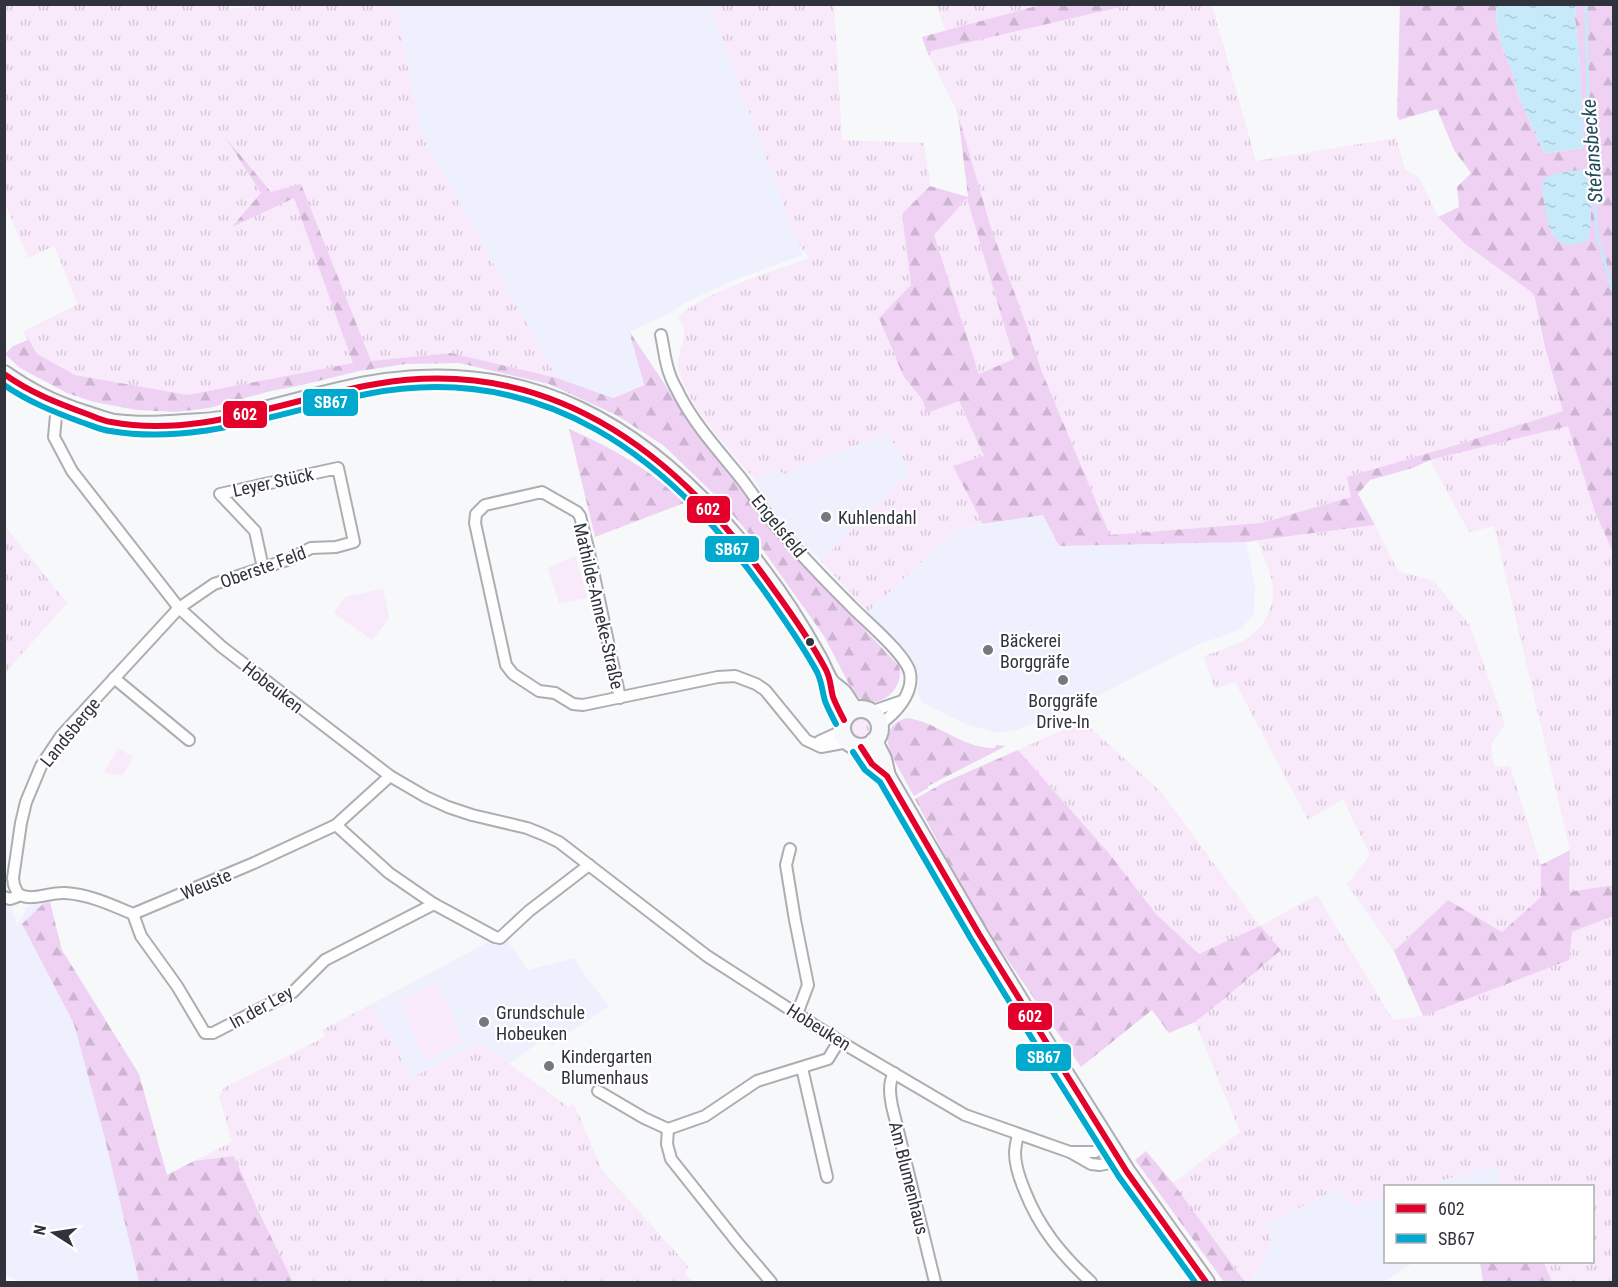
<svg xmlns="http://www.w3.org/2000/svg" width="1618" height="1287" font-family="'Roboto Condensed',sans-serif">
<style>
.built{fill:#eef1fd}
.grass{fill:url(#grass-tufts)}
.forest{fill:url(#forest-firs);fill-rule:evenodd}
.park{fill:#f8e9fb}
.water{fill:url(#water-ripples)}
.lines{fill:none;stroke-linecap:round;stroke-linejoin:round}
.stream{stroke:#c6eafa;stroke-width:3}
.minor-casing{stroke:#acaeb2;stroke-width:14}
.secondary-casing{stroke:#acaeb2;stroke-width:20}
.minor{stroke:#fefefe;stroke-width:10}
.secondary{stroke:#f6f8fa;stroke-width:16}
.bus-1-casing{stroke:#fff;stroke-width:10}
.bus-2-casing{stroke:#fff;stroke-width:10}
.bus-1{stroke:#e4002b;stroke-width:6}
.bus-2{stroke:#00a9ce;stroke-width:6}
.poi-dot{fill:#76787e;stroke:#fff;stroke-width:2}
.bus-dot{fill:#31333c;stroke:#fff;stroke-width:2}
.labels{text-anchor:middle;dominant-baseline:central;stroke-width:4.5;stroke-linejoin:round;paint-order:stroke}
.street-label{font-size:18px;fill:#31333c;stroke:#fff}
.poi-label{font-size:18px;fill:#31333c;stroke:#fff;text-anchor:start}
.water-label{font-size:20px;font-style:italic;fill:#234b5b;stroke:#fff}
.line-badge{stroke:#fff;stroke-width:2}
.badge-label{font-size:16px;text-anchor:middle;font-weight:bold;fill:#fff}
</style>
<defs>
<pattern id="grass-tufts" width="24" height="20" patternUnits="userSpaceOnUse" patternTransform="scale(1.5)"><rect width="24" height="20" fill="#f8e9fb"/><path d="M3 7l-1-3M5 7V3M7 7l1-3M15 17l-1-3M17 17v-4M19 17l1-3" fill="none" stroke="#d5c8d8"/></pattern>
<pattern id="forest-firs" width="22" height="20" patternUnits="userSpaceOnUse" patternTransform="scale(1.5)"><rect width="22" height="20" fill="#efd2f3"/><path d="M5 1l3.5 6h-7zM16 11l3.5 6h-7z" fill="#cdb5d1"/></pattern>
<pattern id="water-ripples" width="26" height="14" patternUnits="userSpaceOnUse" patternTransform="scale(1.5)"><rect width="26" height="14" fill="#c6eafa"/><path d="M2 4q2-2 4 0t4 0M15 11q2-2 4 0t4 0" fill="none" stroke="#abc9d7"/></pattern>
</defs>
<rect width="100%" height="100%" fill="#f6f8fa"/>
<g class="built">
<path d="M396,5H709L803,255L734,280L685,303L672,312L629,332L643,384L613,398L557,378L421,134Z"/>
<path d="M887,433L912,471L821,561L783,524L765,499L754,479L777,470L784,474Z"/>
<path d="M1044,515L1059,546L1246,542L1255,586L1254,614L1242,628L1226,635L1199,644L1076,707L1016,730L998,733L968,725L925,704H923L918,693V672L903,649L868,612L957,529Z"/>
<path d="M4,901H9L17,924L23,918L26,908L40,901L44,903L23,924L74,1024L105,1139L139,1282H19L5,1274Z"/>
<path d="M506,939L528,970L575,958L584,974L609,1006L552,1045L545,1038L509,1064L479,1042L412,1078L372,1004L492,940Z"/>
<path d="M1497,1165L1501,1186H1422Z"/>
<path d="M1337,1189L1354,1206L1385,1197L1386,1262H1414L1384,1282H1247L1259,1271L1267,1224Z"/>
</g>
<g class="grass">
<path d="M227,4L230,9L280,4L396,5L421,134L557,378L451,353L354,363L188,395L75,375L36,354L24,331L78,304L54,246L28,258L5,203L4,5Z"/>
<path d="M709,5H834L842,140L924,143L930,186L902,214L911,285L904,377L922,399L927,413L959,401L984,456L953,466L983,524L957,529L868,612L821,561L911,471L887,433L784,474L777,470L754,479C730,449 691,411 680,374C672,350 694,341 678,317C706,291 772,272 809,258L798,243Z"/>
<path d="M936,5H1044L946,31Z"/>
<path d="M1129,5H1212L1256,161L1396,138L1405,169L1419,178L1438,217L1465,244L1534,294L1544,348L1563,411L1456,445L1348,477L1351,497L1261,523L1110,535L1042,372L1027,327L991,228L958,113L927,52Z"/>
<path d="M968,197L1014,360L979,374L934,235Z"/>
<path d="M1568,426L1595,512L1613,552V885L1569,892L1570,850L1494,526L1469,532L1430,460Z"/>
<path d="M1375,525L1398,571L1434,581L1470,626L1505,724L1491,744L1494,767L1510,766L1541,865V897L1502,932L1448,900L1394,951L1347,884L1370,855L1343,799L1308,820L1235,682L1215,689L1204,656C1216,652 1228,648 1239,643C1263,632 1277,607 1272,581C1269,567 1262,554 1258,541Z"/>
<path d="M5,526L67,603L5,673Z"/>
<circle cx="860" cy="728" r="12"/>
<path d="M1083,721L1160,791L1260,926L1317,895L1393,1020L1423,1016L1572,932L1613,916V1282H1552L1545,1262H1592V1186H1501L1497,1165L1422,1186H1386L1385,1197L1354,1206L1337,1189L1267,1224L1271,1243L1259,1271L1247,1282H1245L1173,1183L1240,1132L1195,1022L1224,999L1260,926L1199,955L1156,914L1103,846L1018,750Z"/>
<path d="M372,1004L412,1078L479,1042L568,1107L574,1104L602,1170L688,1266L685,1275L694,1282H293L254,1202L234,1156L194,1161L232,1142L219,1095L225,1087L325,1037L322,1030Z"/>
</g>
<g class="forest">
<path d="M1044,4L1129,5L927,52L922,37Z"/>
<path d="M1400,5H1496L1497,26L1502,47L1513,74L1519,98L1544,153L1584,148L1579,51L1575,19L1576,5H1613V552L1595,512L1568,426L1430,460L1413,468L1370,480L1358,494L1375,525L1246,542L1059,546L1043,515L983,524L953,466L984,456L959,401L927,413L922,399L904,377L879,318L911,285L902,214L930,186L968,197L958,114L991,228L1027,327L1042,372L1110,535L1261,523L1351,497L1347,477L1456,445L1563,411L1545,348L1534,294L1465,244L1438,217L1459,207L1457,187L1471,173L1454,150L1437,109L1399,120L1397,115ZM1542,181L1589,188L1591,212L1553,236L1545,205ZM967,198L1014,359L979,374L934,235Z"/>
<path d="M225,137L271,192L301,184L371,361L451,353L557,378L613,398L644,385L629,331L682,410L770,529L899,666C904,684 888,704 869,702C862,702 857,696 853,692L824,636L763,550L720,500L663,445L616,415L549,384L459,363L406,364L359,371L302,385L271,391L209,408L177,412L137,410L94,402L67,393L20,368L5,354L13,346L28,340L24,331L37,354L75,375L188,395L353,363L294,198L232,227L261,193Z"/>
<path d="M569,429C611,447 651,470 684,503L595,537Z"/>
<path d="M906,718C937,721 962,749 995,748L996,745L1006,746L928,786V788L914,796C909,788 905,780 900,771C889,751 876,729 906,718Z"/>
<path d="M1018,750L1107,851L1156,914L1199,954L1260,926L1281,950L1224,999L1195,1022L1169,1033L1152,1010L1081,1067L975,912L915,799L945,782Z"/>
<path d="M1570,850L1569,892L1613,885V916L1572,932L1569,960L1423,1016L1394,951L1448,900L1502,932L1541,897V865Z"/>
<path d="M50,902L62,950L139,1074L167,1175L194,1161L234,1156L254,1202L293,1282H139L105,1139L74,1024L22,924L44,903Z"/>
<path d="M1146,1151L1173,1183L1245,1282H1224L1135,1160Z"/>
<path d="M1480,1262H1544L1552,1282H1483Z"/>
</g>
<g class="park">
<path d="M575,556L588,598L559,603L548,568Z"/>
<path d="M383,589L389,618L372,640L334,613L345,597Z"/>
<path d="M118,748L133,757L123,775H117L104,772Z"/>
<path d="M439,983L464,1043L425,1060L399,1000Z"/>
</g>
<g class="water">
<path d="M1496,5H1576L1575,19L1579,51L1584,148L1544,153L1519,98L1513,74L1502,47L1497,26Z"/>
<path d="M1586,170C1590,194 1594,217 1588,241C1580,243 1572,247 1563,244C1545,237 1544,198 1542,181C1555,170 1571,171 1586,170Z"/>
</g>
<g class="lines">
<path class="stream" d="M1586,4L1588,110L1597,235L1614,295"/>
<g class="minor-casing">
<g id="minor">
<path d="M661,335C664,348 665,363 670,375C672,382 677,389 680,396C696,426 718,450 740,477C751,491 761,507 772,521C796,550 823,578 850,605C864,620 906,654 910,673C914,694 895,714 879,725"/>
<path d="M57,405L54,437L72,471L179,608L222,647L390,776L426,797L448,807L472,815L527,828L542,834L559,842L707,956L839,1041L965,1115L1070,1152L1091,1164L1100,1165L1109,1163L1118,1158"/>
<path d="M114,678L189,740"/>
<path d="M620,698L588,548L580,516L577,512L542,492L485,505L476,514L475,523L506,665L513,674L539,691L555,693L573,704L583,705L718,677L735,676L756,684L765,690L806,740L821,747L848,742"/>
<path d="M870,712L902,701"/>
<path d="M816,744L820,741L842,731"/>
<path d="M336,825L389,873L434,904L495,937L500,938L529,911L589,865"/>
<path d="M790,849L786,865L795,920L808,985L797,1014"/>
<path d="M18,894L14,885L13,878L21,823L26,802L41,766L61,736L179,608L214,584L290,559L311,548L336,547L354,542L338,468L220,494L255,531L263,568"/>
<path d="M18,894C33,902 48,892 65,893C88,894 112,905 133,914L254,863L336,825L390,776"/>
<path d="M4,897L10,899L16,897L18,894"/>
<path d="M133,914L141,936L177,986L205,1033H213L293,992L325,960L434,904"/>
<path d="M802,1068L827,1177"/>
<path d="M894,1073C888,1084 890,1095 892,1106L935,1282"/>
<path d="M598,1091L644,1118L668,1129L705,1116L757,1081L828,1059L839,1041"/>
<path d="M668,1129L667,1144L671,1159L737,1242L771,1282"/>
<path d="M1018,1134C1017,1140 1015,1147 1015,1153C1015,1165 1019,1177 1024,1189C1039,1228 1061,1254 1091,1282"/>
<path d="M1070,1152H1095L1109,1143"/>
</g>
</g>
<g class="secondary-casing">
<g id="secondary">
<path d="M4,374C31,393 54,404 85,414C95,417 105,421 115,423C138,426 162,425 185,423C197,422 209,422 221,420C261,412 300,400 339,391C523,346 654,427 762,571C782,597 801,627 817,656C822,664 825,675 831,683C834,686 839,689 843,693C847,698 850,704 854,709"/>
<circle cx="861" cy="728" r="19"/>
<path d="M874,741L883,759L887,776L979,934L1047,1045L1127,1172L1206,1282"/>
<path d="M861,747L872,764L887,776"/>
</g>
</g>
<use href="#minor" class="minor"/>
<use href="#secondary" class="secondary"/>
<g class="bus-1-casing">
<g id="bus-1">
<path d="M4,374C31,393 57,403 87,414C95,417 102,421 111,422C201,439 289,398 376,384C550,354 677,452 772,587C791,613 810,640 825,668C831,678 830,686 833,697C836,705 840,712 844,720"/>
<path d="M861,747L872,764L887,776L979,934L1127,1172L1206,1282"/>
</g>
</g>
<g class="bus-2-casing">
<g id="bus-2">
<path d="M4,385C29,402 54,412 81,422C91,425 100,430 110,431C198,446 283,411 367,394C542,360 669,456 765,592C783,618 802,644 817,672C822,682 822,691 825,701C828,709 832,716 836,724"/>
<path d="M853,752L865,770L880,782L971,939L1039,1050L1119,1177L1195,1282"/>
</g>
</g>
<use href="#bus-1" class="bus-1"/>
<use href="#bus-2" class="bus-2"/>
</g>
<g class="poi-dot">
<circle cx="826" cy="517" r="6"/>
<circle cx="988" cy="650" r="6"/>
<circle cx="1063" cy="680" r="6"/>
<circle cx="484" cy="1022" r="6"/>
<circle cx="549" cy="1066" r="6"/>
</g>
<circle class="bus-dot" cx="810" cy="642" r="5"/>
<g class="labels">
<g class="street-label">
<text transform="translate(273 482) rotate(-12)">Leyer Stück</text>
<text transform="translate(779 526) rotate(51)">Engelsfeld</text>
<text transform="translate(263 567) rotate(-20)">Oberste Feld</text>
<text transform="translate(599 606) rotate(77)">Mathilde-Anneke-Straße</text>
<text transform="translate(273 687) rotate(38)">Hobeuken</text>
<text transform="translate(70 732) rotate(-51)">Landsberge</text>
<text transform="translate(206 884) rotate(-23)">Weuste</text>
<text transform="translate(261 1007) rotate(-29)">In der Ley</text>
<text transform="translate(819 1027) rotate(32)">Hobeuken</text>
<text transform="translate(909 1178) rotate(76)">Am Blumenhaus</text>
</g>
<g class="poi-label">
<text x="838" y="517">Kuhlendahl</text>
<text x="1000" y="640">Bäckerei<tspan x="1000" dy="21">Borggräfe</tspan></text>
<text x="1063" y="700" text-anchor="middle">Borggräfe<tspan x="1063" dy="21">Drive-In</tspan></text>
<text x="496" y="1012">Grundschule<tspan x="496" dy="21">Hobeuken</tspan></text>
<text x="561" y="1056">Kindergarten<tspan x="561" dy="21">Blumenhaus</tspan></text>
</g>
<g class="water-label">
<text transform="translate(1592 151) rotate(-94)">Stefansbecke</text>
</g>
</g>
<g class="line-badge">
<rect x="302" y="388" width="57" height="29" rx="6" fill="#00a9ce"/>
<rect x="222" y="400" width="46" height="29" rx="6" fill="#e4002b"/>
<rect x="686" y="495" width="45" height="29" rx="6" fill="#e4002b"/>
<rect x="704" y="535" width="56" height="28" rx="6" fill="#00a9ce"/>
<rect x="1007" y="1002" width="46" height="29" rx="6" fill="#e4002b"/>
<rect x="1015" y="1043" width="57" height="29" rx="6" fill="#00a9ce"/>
</g>
<g class="badge-label">
<text x="331" y="408">SB67</text>
<text x="245" y="420">602</text>
<text x="708" y="515">602</text>
<text x="732" y="555">SB67</text>
<text x="1030" y="1022">602</text>
<text x="1044" y="1063">SB67</text>
</g>
<rect width="1618" height="1287" fill="none" stroke="#31333c" stroke-width="12"/>
<rect x="1384" y="1185" width="210" height="78" fill="#ffffff" stroke="#adadb1" stroke-width="1.5"/>
<rect x="1396" y="1204" width="30" height="9" fill="#e4002b" stroke="#adadb1" stroke-width="1.5"/>
<text x="1438" y="1215" font-size="18" fill="#31333c">602</text>
<rect x="1396" y="1234" width="30" height="9" fill="#00a9ce" stroke="#adadb1" stroke-width="1.5"/>
<text x="1438" y="1245" font-size="18" fill="#31333c">SB67</text>
<g transform="translate(54 1233) rotate(282)" stroke="#ffffff" stroke-width="4.5" paint-order="stroke">
<path d="M0-4.5L10 22L0 15L-10 22Z" fill="#31333c"/>
<text y="-9" font-size="16" font-weight="bold" text-anchor="middle" fill="#31333c">N</text>
</g>
</svg>
